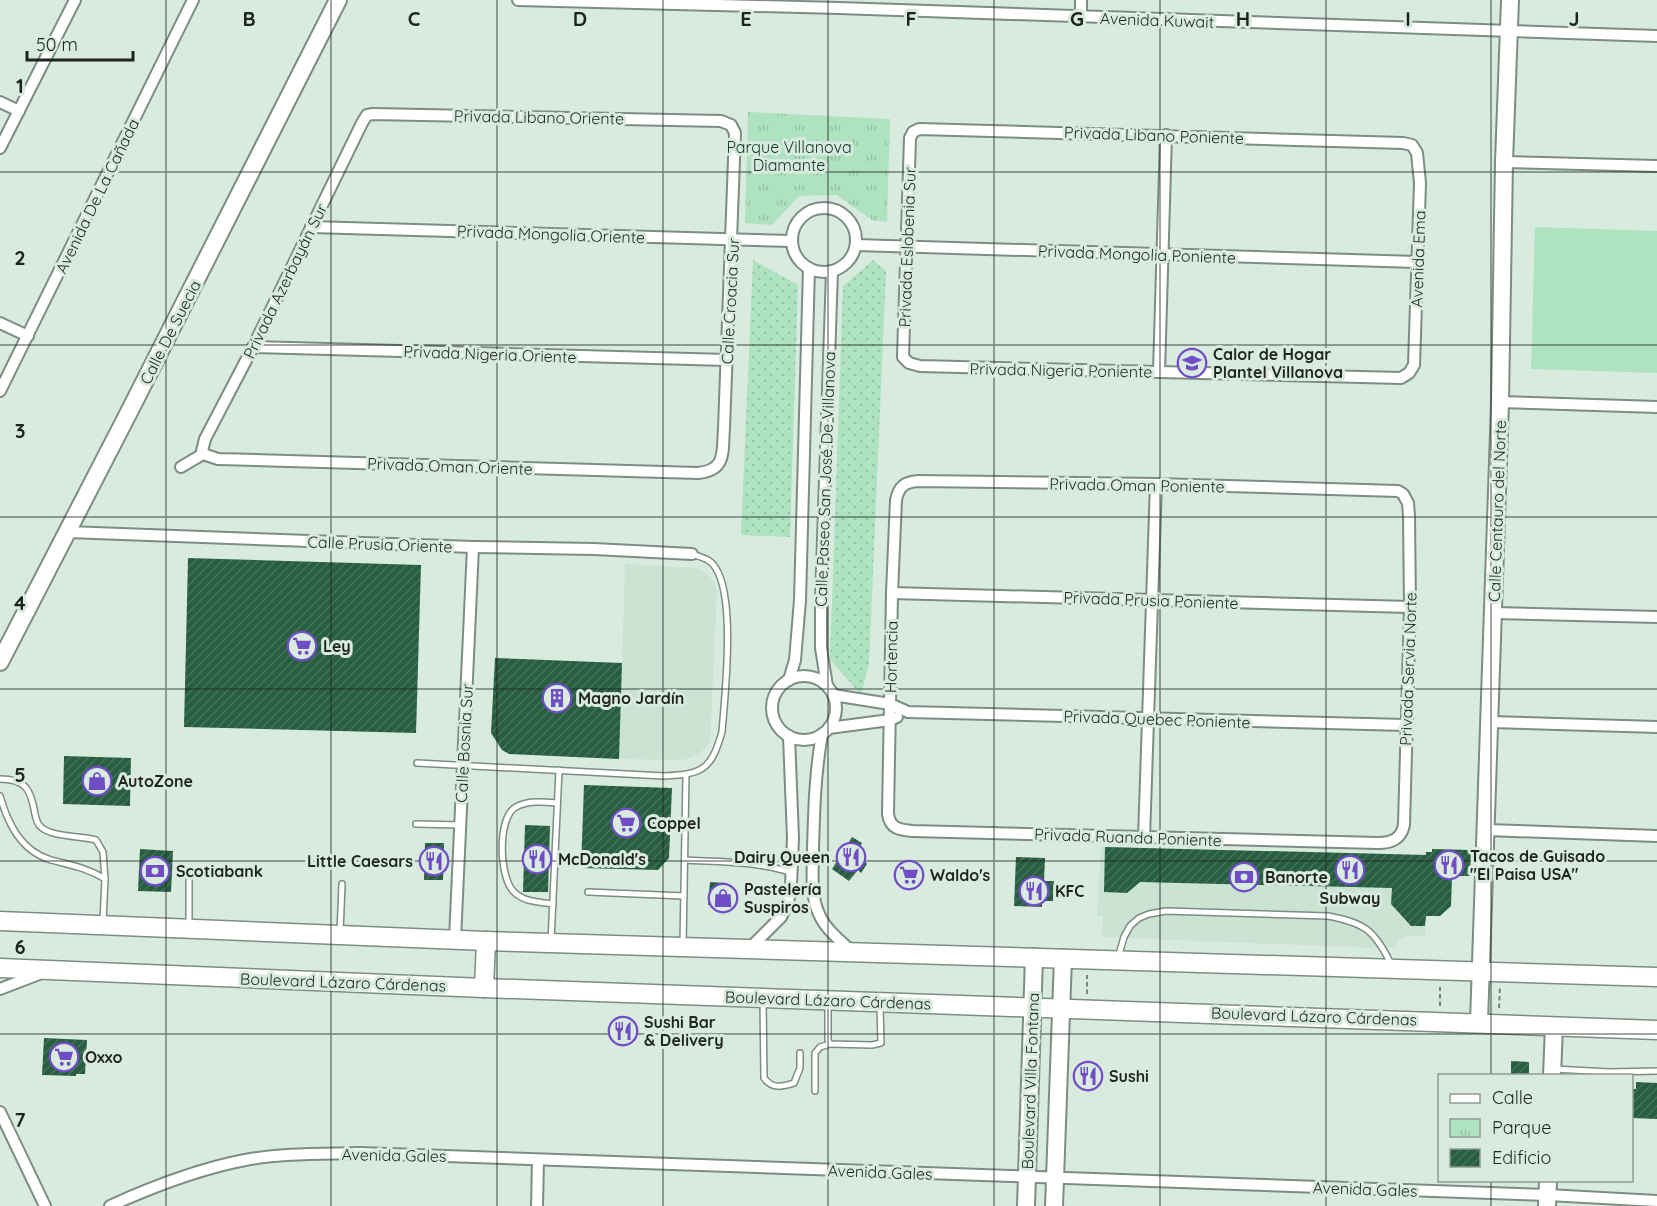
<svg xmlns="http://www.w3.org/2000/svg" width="1657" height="1206" font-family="Quicksand,sans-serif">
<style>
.built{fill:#cae3d2}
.grass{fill:url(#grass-dots)}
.park{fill:url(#park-tufts)}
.pitch{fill:#aee2c1}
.building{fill:url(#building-hatch)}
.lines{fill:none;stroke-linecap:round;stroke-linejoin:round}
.lane-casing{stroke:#7c8d82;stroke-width:8}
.street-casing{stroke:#7c8d82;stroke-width:14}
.secondary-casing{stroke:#7c8d82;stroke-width:20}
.primary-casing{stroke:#7c8d82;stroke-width:21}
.path{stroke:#76827a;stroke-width:2;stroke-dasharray:4.5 3;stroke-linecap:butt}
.lane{stroke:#fff;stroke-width:5}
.street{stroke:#fff;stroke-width:10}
.secondary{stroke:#fff;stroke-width:16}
.primary{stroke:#fff;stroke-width:18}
.grid{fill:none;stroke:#1e2520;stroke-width:1.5;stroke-opacity:0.55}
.labels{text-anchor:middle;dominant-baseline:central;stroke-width:6;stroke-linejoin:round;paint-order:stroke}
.street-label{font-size:16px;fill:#1e2520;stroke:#d9ebdf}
.park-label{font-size:16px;fill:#0d3a23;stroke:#d9ebdf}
.poi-label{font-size:16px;font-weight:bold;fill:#1e2520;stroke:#d9ebdf;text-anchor:start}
.grid-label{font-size:20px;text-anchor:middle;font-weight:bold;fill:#1e2520;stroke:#d9ebdf;stroke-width:6;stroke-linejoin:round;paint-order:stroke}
</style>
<defs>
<pattern id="grass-dots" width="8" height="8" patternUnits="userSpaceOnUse" patternTransform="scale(1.5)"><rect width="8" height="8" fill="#aee2c1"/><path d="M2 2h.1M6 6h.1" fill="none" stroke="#95c2a6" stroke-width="1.8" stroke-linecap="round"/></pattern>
<pattern id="park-tufts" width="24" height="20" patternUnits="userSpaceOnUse" patternTransform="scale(1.5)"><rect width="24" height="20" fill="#aee2c1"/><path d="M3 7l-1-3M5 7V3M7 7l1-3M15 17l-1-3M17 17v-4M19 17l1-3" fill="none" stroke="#95c2a6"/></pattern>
<pattern id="building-hatch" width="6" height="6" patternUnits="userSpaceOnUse" patternTransform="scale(1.5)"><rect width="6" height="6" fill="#285e40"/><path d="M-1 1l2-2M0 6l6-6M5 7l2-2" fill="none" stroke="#467159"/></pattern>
</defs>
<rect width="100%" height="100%" fill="#d9ebdf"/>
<g class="built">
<path d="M625,564L697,568L705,572L713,580L717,592L710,743L700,753L690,758L682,760L619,759Z"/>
<path d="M1101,847L1428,855L1425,936H1408L1397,941V947L1374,948L1102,937L1103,916H1097Z"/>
</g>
<g class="grass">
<path d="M753,260L798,285L790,537L741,535Z"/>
<path d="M873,260L886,271L869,664L861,695L830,659L843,286Z"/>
</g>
<path class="park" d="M748,112L890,119L887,222L872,220L837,195L799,196L772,225L745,223Z"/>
<path class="pitch" d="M1535,227L1657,231V373L1531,369Z"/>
<g class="building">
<path d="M188,558L421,565L416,733L184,727Z"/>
<path d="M495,658L622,663L619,759L509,754L502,750L491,733Z"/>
<path d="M64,756L131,758L130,806L63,804Z"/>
<path d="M584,785L672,788L669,858L658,870L581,868Z"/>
<path d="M525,825L550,826L548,892H523Z"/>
<path d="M852,837L862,843L858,850L867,864L861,873L858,870L849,881L832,869Z"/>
<path d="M425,843H444L443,880H424Z"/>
<path d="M1105,847L1426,855V852H1432V849L1471,850L1470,876H1452L1451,906L1440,916H1426L1425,926H1411L1391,904L1392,888L1140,882L1127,893L1104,892Z"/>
<path d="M140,849L173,851L171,892L138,891Z"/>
<path d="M1016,857L1045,858L1044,881H1054L1053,901H1042V907L1014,906Z"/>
<path d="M710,882L727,883V890L737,891L736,906L708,905Z"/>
<path d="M44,1038L87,1040L85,1074H76V1076L42,1075Z"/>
<path d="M1511,1061L1529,1062V1076H1511Z"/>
<path d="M1636,1082L1657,1083V1119L1632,1118V1089H1636Z"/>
</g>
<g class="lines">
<g class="lane-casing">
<g id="lane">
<path d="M417,763L664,776C703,774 711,770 722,732C725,694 736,597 715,567C710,559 701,557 692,554"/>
<path d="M0,779C26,779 31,790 35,814C36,819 37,824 41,827C51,837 82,836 96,840L103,852L105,879"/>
<path d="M0,796C8,824 21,851 51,860C70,865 88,868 105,879L103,921"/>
<path d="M416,824L461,825"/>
<path d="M685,860C720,862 758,861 792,873"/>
<path d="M588,892L684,896"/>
<path d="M553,904C539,902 524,902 514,892C499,878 497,817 516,807C528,800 545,802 557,803"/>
<path d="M189,925V875"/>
<path d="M340,933L342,884"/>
<path d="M551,941L559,770"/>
<path d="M683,945L686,775"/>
<path d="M1118,958L1124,937L1130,926L1139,918L1149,914L1166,911L1328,916C1364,923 1374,929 1391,964"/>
<path d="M763,1002L764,1078C772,1089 782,1087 794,1083L800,1068V1053"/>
<path d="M828,1003V1040L830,1044L872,1045L881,1043L880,1006"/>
<path d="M1554,1069L1609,1072L1657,1071"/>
<path d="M815,1091V1053L820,1047L830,1044"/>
</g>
</g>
<g class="street-casing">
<g id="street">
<path d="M518,0L839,8L1657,36"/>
<path d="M1081,17V0"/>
<path d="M0,102L19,111"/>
<path d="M373,114L721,121L731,125L735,133L724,428C722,452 727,470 698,473L218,459L203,454L202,451L205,439L253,347L362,123L367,115Z"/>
<path d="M919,129L1403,143L1412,145L1417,153L1420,183L1414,365L1409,373L1401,378L920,366L909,363L903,357L910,138L913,132Z"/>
<path d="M0,148L75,0"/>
<path d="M1504,162L1657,166"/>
<circle cx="824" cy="240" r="32"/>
<path d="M311,227L791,241"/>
<path d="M856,245L1417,262"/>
<path d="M0,323L28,336"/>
<path d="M253,347L727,360"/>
<path d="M1159,372L1166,135"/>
<path d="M0,391L193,0"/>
<path d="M1500,402L1657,407"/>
<path d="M181,467L203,454"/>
<path d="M918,481L1156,484L1398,491L1403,494L1408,503L1409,516L1410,607L1404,825C1401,839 1392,843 1378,843L913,831C900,830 890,829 888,814L892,593L896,500C899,486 905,482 918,481Z"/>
<path d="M68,532L473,547L594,549L692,554"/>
<path d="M892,593L1410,607"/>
<path d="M1494,613L1657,617"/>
<circle cx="804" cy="708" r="32"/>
<path d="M789,680L795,660L800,600L809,268"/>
<path d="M827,686L821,648V599L832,271"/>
<path d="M833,695L890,704L908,712L1406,725"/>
<path d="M1490,722L1657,727"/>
<path d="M829,728L890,720L897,717"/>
<path d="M822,734C815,773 814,811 813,850C813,870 810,895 819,914C825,929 840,940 852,952"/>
<path d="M1487,830L1657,836"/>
<path d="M1144,838L1156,484"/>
<path d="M455,939L473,547"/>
<path d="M750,948L781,917L788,903L791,885L793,838L789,736"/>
<path d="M0,989L39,974"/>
<path d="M0,1112L45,1206"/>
<path d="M110,1206C154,1186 198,1169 245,1160C282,1153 321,1154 359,1153L1548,1195L1657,1201"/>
<path d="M537,1206L538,1160"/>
</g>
</g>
<g class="secondary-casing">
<g id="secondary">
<path d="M0,662L128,414L338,0"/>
<path d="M1479,1022L1500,402L1504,162L1510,0"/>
<path d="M1552,1076L1554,1026"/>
<path d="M1026,1206L1034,957"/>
<path d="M1054,1206L1063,958"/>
<path d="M1547,1206L1548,1180"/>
</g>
</g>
<g class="primary-casing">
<g id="primary">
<path d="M0,921L486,941L1657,977"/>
<path d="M0,968L484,988L1657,1030"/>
<path d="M484,988L486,941"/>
</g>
</g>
<g class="path">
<path d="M1087,994V975"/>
<path d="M1440,1006V987"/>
<path d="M1499,1008L1500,987"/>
</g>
<use href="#lane" class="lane"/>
<use href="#street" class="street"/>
<use href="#secondary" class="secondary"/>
<use href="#primary" class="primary"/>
</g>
<path class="grid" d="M166,0V1206M331,0V1206M497,0V1206M663,0V1206M828,0V1206M994,0V1206M1160,0V1206M1326,0V1206M1491,0V1076M0,172H1657M0,345H1657M0,517H1657M0,689H1657M0,861H1657M0,1034H1657M1491,1180V1206"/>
<defs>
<g id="school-ring" transform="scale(1.5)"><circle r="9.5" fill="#d9ebdf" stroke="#704dc6" stroke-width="1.5"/><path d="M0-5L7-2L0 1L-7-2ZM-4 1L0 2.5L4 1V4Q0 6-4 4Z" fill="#704dc6"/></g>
<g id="supermarket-ring" transform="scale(1.5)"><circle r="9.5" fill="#d9ebdf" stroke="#704dc6" stroke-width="1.5"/><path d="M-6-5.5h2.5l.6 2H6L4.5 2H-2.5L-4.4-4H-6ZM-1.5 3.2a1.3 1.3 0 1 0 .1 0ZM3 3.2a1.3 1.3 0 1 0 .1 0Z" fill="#704dc6"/></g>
<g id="building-ring" transform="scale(1.5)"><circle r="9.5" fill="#d9ebdf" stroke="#704dc6" stroke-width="1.5"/><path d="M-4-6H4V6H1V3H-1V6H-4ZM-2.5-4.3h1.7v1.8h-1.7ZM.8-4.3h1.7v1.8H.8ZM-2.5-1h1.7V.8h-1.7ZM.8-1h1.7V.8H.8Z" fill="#704dc6"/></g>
<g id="shop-ring" transform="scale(1.5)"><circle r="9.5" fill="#d9ebdf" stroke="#704dc6" stroke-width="1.5"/><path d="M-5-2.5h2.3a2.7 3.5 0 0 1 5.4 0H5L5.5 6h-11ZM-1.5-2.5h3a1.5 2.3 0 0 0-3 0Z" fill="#704dc6"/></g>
<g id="restaurant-ring" transform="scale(1.5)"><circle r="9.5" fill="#d9ebdf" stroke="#704dc6" stroke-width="1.5"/><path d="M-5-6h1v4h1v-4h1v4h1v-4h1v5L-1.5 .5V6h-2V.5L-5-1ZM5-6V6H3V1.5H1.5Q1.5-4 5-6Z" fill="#704dc6"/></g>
<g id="bank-ring" transform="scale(1.5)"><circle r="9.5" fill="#d9ebdf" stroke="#704dc6" stroke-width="1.5"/><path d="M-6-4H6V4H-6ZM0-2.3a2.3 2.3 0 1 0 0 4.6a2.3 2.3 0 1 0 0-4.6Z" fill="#704dc6"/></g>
</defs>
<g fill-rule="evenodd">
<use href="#school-ring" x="1192" y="363"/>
<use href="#supermarket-ring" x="302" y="646"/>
<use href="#building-ring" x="557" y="698"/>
<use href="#shop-ring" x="97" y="781"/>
<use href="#supermarket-ring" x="626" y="823"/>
<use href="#restaurant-ring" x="851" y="857"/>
<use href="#restaurant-ring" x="537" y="859"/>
<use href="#restaurant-ring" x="434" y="861"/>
<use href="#restaurant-ring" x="1449" y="865"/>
<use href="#restaurant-ring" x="1350" y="870"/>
<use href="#bank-ring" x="155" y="871"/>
<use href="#supermarket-ring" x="909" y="875"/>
<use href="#bank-ring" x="1244" y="877"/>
<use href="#restaurant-ring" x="1034" y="891"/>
<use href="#shop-ring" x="723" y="898"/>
<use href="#restaurant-ring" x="623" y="1031"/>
<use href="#supermarket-ring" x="64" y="1057"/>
<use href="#restaurant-ring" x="1088" y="1076"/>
</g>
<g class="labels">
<g class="street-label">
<text transform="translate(1157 20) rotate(2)">Avenida Kuwait</text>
<text transform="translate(539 117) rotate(1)">Privada Libano Oriente</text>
<text transform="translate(1154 135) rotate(2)">Privada Libano Poniente</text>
<text transform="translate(97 196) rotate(-64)">Avenida De La Cañada</text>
<text transform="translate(551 234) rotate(2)">Privada Mongolia Oriente</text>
<text transform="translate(907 247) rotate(-88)">Privada Eslobenia Sur</text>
<text transform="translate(1137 254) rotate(2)">Privada Mongolia Poniente</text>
<text transform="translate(1418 259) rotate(-88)">Avenida Ema</text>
<text transform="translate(285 281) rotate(-64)">Privada Azerbayán Sur</text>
<text transform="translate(730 301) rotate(-87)">Calle Croacia Sur</text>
<text transform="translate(170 332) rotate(-63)">Calle De Suecia</text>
<text transform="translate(490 354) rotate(2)">Privada Nigeria Oriente</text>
<text transform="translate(1061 370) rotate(1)">Privada Nigeria Poniente</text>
<text transform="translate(450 466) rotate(2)">Privada Oman Oriente</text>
<text transform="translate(825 479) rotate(-88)">Calle Paseo San José De Villanova</text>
<text transform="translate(1137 485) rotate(1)">Privada Oman Poniente</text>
<text transform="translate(1497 511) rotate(-88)">Calle Centauro del Norte</text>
<text transform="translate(380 544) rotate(2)">Calle Prusia Oriente</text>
<text transform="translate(1151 600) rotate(2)">Privada Prusia Poniente</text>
<text transform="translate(891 657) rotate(-89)">Hortencia</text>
<text transform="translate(1408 669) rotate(-88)">Privada Servia Norte</text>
<text transform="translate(1157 719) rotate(2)">Privada Quebec Poniente</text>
<text transform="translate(464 743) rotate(-87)">Calle Bosnia Sur</text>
<text transform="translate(1128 837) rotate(2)">Privada Ruanda Poniente</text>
<text transform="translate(343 982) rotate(2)">Boulevard Lázaro Cárdenas</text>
<text transform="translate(828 1000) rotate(2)">Boulevard Lázaro Cárdenas</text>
<text transform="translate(1314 1016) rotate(2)">Boulevard Lázaro Cárdenas</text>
<text transform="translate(1030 1081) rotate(-88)">Boulevard Villa Fontana</text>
<text transform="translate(394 1155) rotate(1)">Avenida Gales</text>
<text transform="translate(880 1172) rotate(2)">Avenida Gales</text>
<text transform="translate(1365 1189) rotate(2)">Avenida Gales</text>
</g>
<g class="park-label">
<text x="789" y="147">Parque Villanova<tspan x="789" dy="18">Diamante</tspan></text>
</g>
<g class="poi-label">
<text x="1213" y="354">Calor de Hogar<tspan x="1213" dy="18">Plantel Villanova</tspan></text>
<text x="323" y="646">Ley</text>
<text x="578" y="698">Magno Jardín</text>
<text x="118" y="781">AutoZone</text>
<text x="647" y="823">Coppel</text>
<text x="1470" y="856">Tacos de Guisado<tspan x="1470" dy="18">"El Paisa USA"</tspan></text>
<text x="830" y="857" text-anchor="end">Dairy Queen</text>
<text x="558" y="859">McDonald's</text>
<text x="413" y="861" text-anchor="end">Little Caesars</text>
<text x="176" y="871">Scotiabank</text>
<text x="930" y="875">Waldo's</text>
<text x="1265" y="877">Banorte</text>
<text x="744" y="889">Pastelería<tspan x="744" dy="18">Suspiros</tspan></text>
<text x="1055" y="891">KFC</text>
<text x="1350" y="898" text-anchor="middle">Subway</text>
<text x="644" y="1022">Sushi Bar<tspan x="644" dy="18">&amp; Delivery</tspan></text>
<text x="85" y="1057">Oxxo</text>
<text x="1109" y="1076">Sushi</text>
</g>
</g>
<g class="grid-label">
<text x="249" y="26">B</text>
<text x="414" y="26">C</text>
<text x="580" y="26">D</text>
<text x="746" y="26">E</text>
<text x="911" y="26">F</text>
<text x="1077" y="26">G</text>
<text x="1243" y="26">H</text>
<text x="1408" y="26">I</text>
<text x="1574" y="26">J</text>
<text x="20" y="93">1</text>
<text x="20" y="265">2</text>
<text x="20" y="438">3</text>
<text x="20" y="610">4</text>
<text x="20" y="782">5</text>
<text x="20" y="954">6</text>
<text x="20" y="1127">7</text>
</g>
<rect x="1438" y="1074" width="195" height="108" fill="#d9ebdf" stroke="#8e9c93" stroke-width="1.5"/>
<rect x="1450" y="1094" width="30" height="9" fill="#ffffff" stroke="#8e9c93" stroke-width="1.5"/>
<text x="1492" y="1104" font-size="18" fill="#1e2520">Calle</text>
<rect x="1450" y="1119" width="30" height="18" fill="url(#park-tufts)" stroke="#8e9c93" stroke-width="1.5"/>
<text x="1492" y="1134" font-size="18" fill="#1e2520">Parque</text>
<rect x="1450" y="1149" width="30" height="18" fill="url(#building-hatch)" stroke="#8e9c93" stroke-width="1.5"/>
<text x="1492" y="1164" font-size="18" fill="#1e2520">Edificio</text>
<path d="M27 51v9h106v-9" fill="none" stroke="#1e2520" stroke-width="3"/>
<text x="36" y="51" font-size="18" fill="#1e2520" stroke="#d9ebdf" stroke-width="4.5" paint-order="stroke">50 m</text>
</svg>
